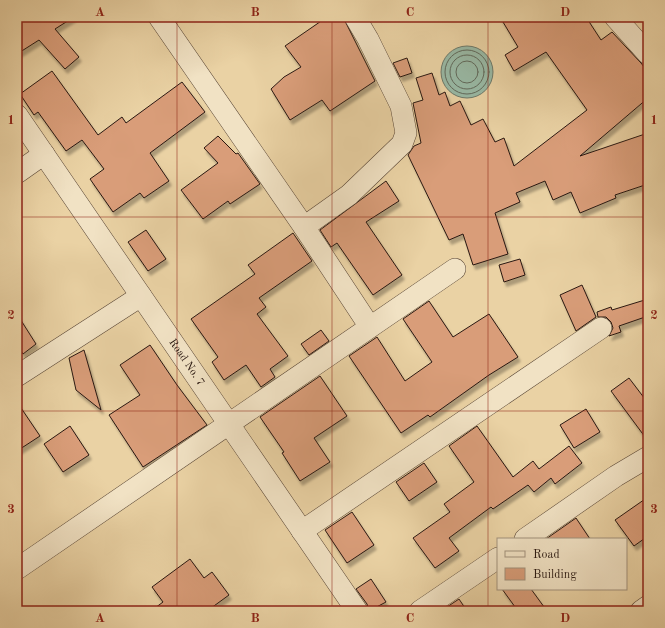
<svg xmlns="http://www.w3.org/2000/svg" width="665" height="628" font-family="'Old Standard TT',serif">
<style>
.water{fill:#98b8a4;stroke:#6c7869}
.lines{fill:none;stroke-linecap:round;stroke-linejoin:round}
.shore{stroke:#60685a;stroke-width:1}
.building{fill:#d99d79;stroke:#291811;filter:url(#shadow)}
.minor-casing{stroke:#594636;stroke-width:22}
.minor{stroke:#f1e2c4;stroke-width:21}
.grid{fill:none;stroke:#8f2418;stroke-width:1;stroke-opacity:0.55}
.labels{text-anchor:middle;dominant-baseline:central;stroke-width:3;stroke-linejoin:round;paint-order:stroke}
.street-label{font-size:11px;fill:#291811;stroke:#f1e2c4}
.neatline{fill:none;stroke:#8f2418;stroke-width:1.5}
.grid-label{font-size:13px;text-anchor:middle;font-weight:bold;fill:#8f2418}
</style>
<defs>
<filter id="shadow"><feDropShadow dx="2.5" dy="4.5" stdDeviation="1" flood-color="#0004"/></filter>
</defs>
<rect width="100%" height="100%" fill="#ead2a4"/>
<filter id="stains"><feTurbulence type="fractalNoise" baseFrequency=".005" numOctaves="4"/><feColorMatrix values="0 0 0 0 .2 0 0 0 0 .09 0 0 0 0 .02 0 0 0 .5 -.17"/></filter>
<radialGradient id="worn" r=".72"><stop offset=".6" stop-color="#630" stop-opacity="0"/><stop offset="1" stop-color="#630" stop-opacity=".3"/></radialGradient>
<circle class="water" cx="467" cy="72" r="26"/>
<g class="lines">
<g class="shore">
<circle cx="467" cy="72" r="22"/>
<circle cx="467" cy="72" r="17"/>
<circle cx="467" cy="72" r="11"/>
</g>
</g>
<g class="building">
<path d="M17,17H74L55,29L79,57L65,69L39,40L17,54Z"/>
<path d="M327,17H343L375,81L330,111L322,100L290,120L271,89L284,77L301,67L285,46Z"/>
<path d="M500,17H586L601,40L612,32L641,63L648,72V98L580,156L648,133V184L615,195L616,198L580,213L571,192L553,200L545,181L516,193L520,202L495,213L508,254L473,265L463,234L449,240L408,155L414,146L421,143L413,103L423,100L416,78L432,73L439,95L445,92L450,106L460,101L471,125L483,119L495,142L504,138L514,166L587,110L546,52L514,71L505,55L518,47Z"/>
<path d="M407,58L412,73L400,77L393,63Z"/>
<path d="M52,71L98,135L122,117L126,123L182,82L205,112L150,153L169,181L144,198L140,193L113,212L90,179L104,169L82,140L66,151L38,112L34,115L20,94Z"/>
<path d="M218,136L236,154L238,153L260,184L230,204L228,201L203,219L181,190L218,163L204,148Z"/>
<path d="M386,181L399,201L366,222L402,275L373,295L337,243L331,247L320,230Z"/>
<path d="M146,230L166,259L148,271L128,242Z"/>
<path d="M293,233L312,261L259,298L266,307L257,314L288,356L270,369L275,377L261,387L246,365L224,380L212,362L218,357L191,319L255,274L248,265Z"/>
<path d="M520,259L525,275L504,282L499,265Z"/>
<path d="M582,285L596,317L576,331L560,295Z"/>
<path d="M648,299V316L619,326L621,332L609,336L613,328L611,322L606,317H598L597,312L611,307L612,310Z"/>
<path d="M429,301L453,337L489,314L518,357L489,375L430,417L428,415L401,433L349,356L377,337L405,381L432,362L403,319Z"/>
<path d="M17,314L36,344L23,354L17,344Z"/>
<path d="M321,330L329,341L309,355L301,344Z"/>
<path d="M150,345L177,385L207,425L143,467L109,415L140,395L120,365Z"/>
<path d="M84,350L101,410L76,390L69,358Z"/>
<path d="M320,376L347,416L314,438L330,462L300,481L282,453L284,452L260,417Z"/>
<path d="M629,378L648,403V441L611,391Z"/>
<path d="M17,402L40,436L17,451Z"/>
<path d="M586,409L600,432L574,448L560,425Z"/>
<path d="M70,426L89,455L63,472L44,444Z"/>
<path d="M477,426L513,477L533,461L539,469L569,446L582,463L555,484L551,478L534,492L528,485L493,509L491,507L449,538L459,551L435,568L413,538L450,512L444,504L474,482L449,446Z"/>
<path d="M424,463L437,482L409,501L396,482Z"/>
<path d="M648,497V536L634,546L615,520Z"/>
<path d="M352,512L374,545L347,563L325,530Z"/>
<path d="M576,518L590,539H546Z"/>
<path d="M190,559L204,578L212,572L229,595L207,611H151L163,602L152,587Z"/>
<path d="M371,579L386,602L369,611L367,604L356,589Z"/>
<path d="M502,589H531L547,611H518Z"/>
<path d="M459,599L467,611H441Z"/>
</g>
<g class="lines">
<g class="minor-casing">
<g id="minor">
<path d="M159,17L304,227L370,327"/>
<path d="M615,17L648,54"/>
<path id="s1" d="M17,115L357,611"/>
<path d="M17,173L44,154"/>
<path d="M304,227L349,195L402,144L406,133L401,106L368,39L355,17"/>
<path d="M17,376L141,296"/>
<path d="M302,531L601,328"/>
<path d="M525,539L616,476L648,457"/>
<path d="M17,569L455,269"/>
<path d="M420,611L498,558"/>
<path d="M641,611L648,606"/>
</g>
</g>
<use href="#minor" class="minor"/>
</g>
<path class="grid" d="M177,17V611M332,17V611M488,17V611M17,217H648M17,411H648"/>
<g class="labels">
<g class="street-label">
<text stroke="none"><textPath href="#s1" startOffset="300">Road No. 7</textPath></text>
</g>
</g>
<rect width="665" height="628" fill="none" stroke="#ead2a4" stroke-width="44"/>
<rect x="497" y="538" width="130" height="52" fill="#f1e2c4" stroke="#a1917c"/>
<rect x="505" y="551" width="20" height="6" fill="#f1e2c4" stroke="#a1917c"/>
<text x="533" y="558" font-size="12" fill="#291811">Road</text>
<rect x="505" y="568" width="20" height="12" fill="#d99d79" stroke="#a1917c"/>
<text x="533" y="578" font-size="12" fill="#291811">Building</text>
<rect x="22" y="22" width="621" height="584" class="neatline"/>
<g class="grid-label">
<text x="100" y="16">A</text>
<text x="255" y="16">B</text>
<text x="410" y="16">C</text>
<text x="565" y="16">D</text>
<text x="11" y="124">1</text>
<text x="654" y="124">1</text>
<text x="11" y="319">2</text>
<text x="654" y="319">2</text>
<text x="11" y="513">3</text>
<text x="654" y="513">3</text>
<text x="100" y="622">A</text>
<text x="255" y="622">B</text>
<text x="410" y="622">C</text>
<text x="565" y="622">D</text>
</g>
<rect width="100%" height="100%" filter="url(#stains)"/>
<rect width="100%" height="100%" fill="url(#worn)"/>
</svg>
